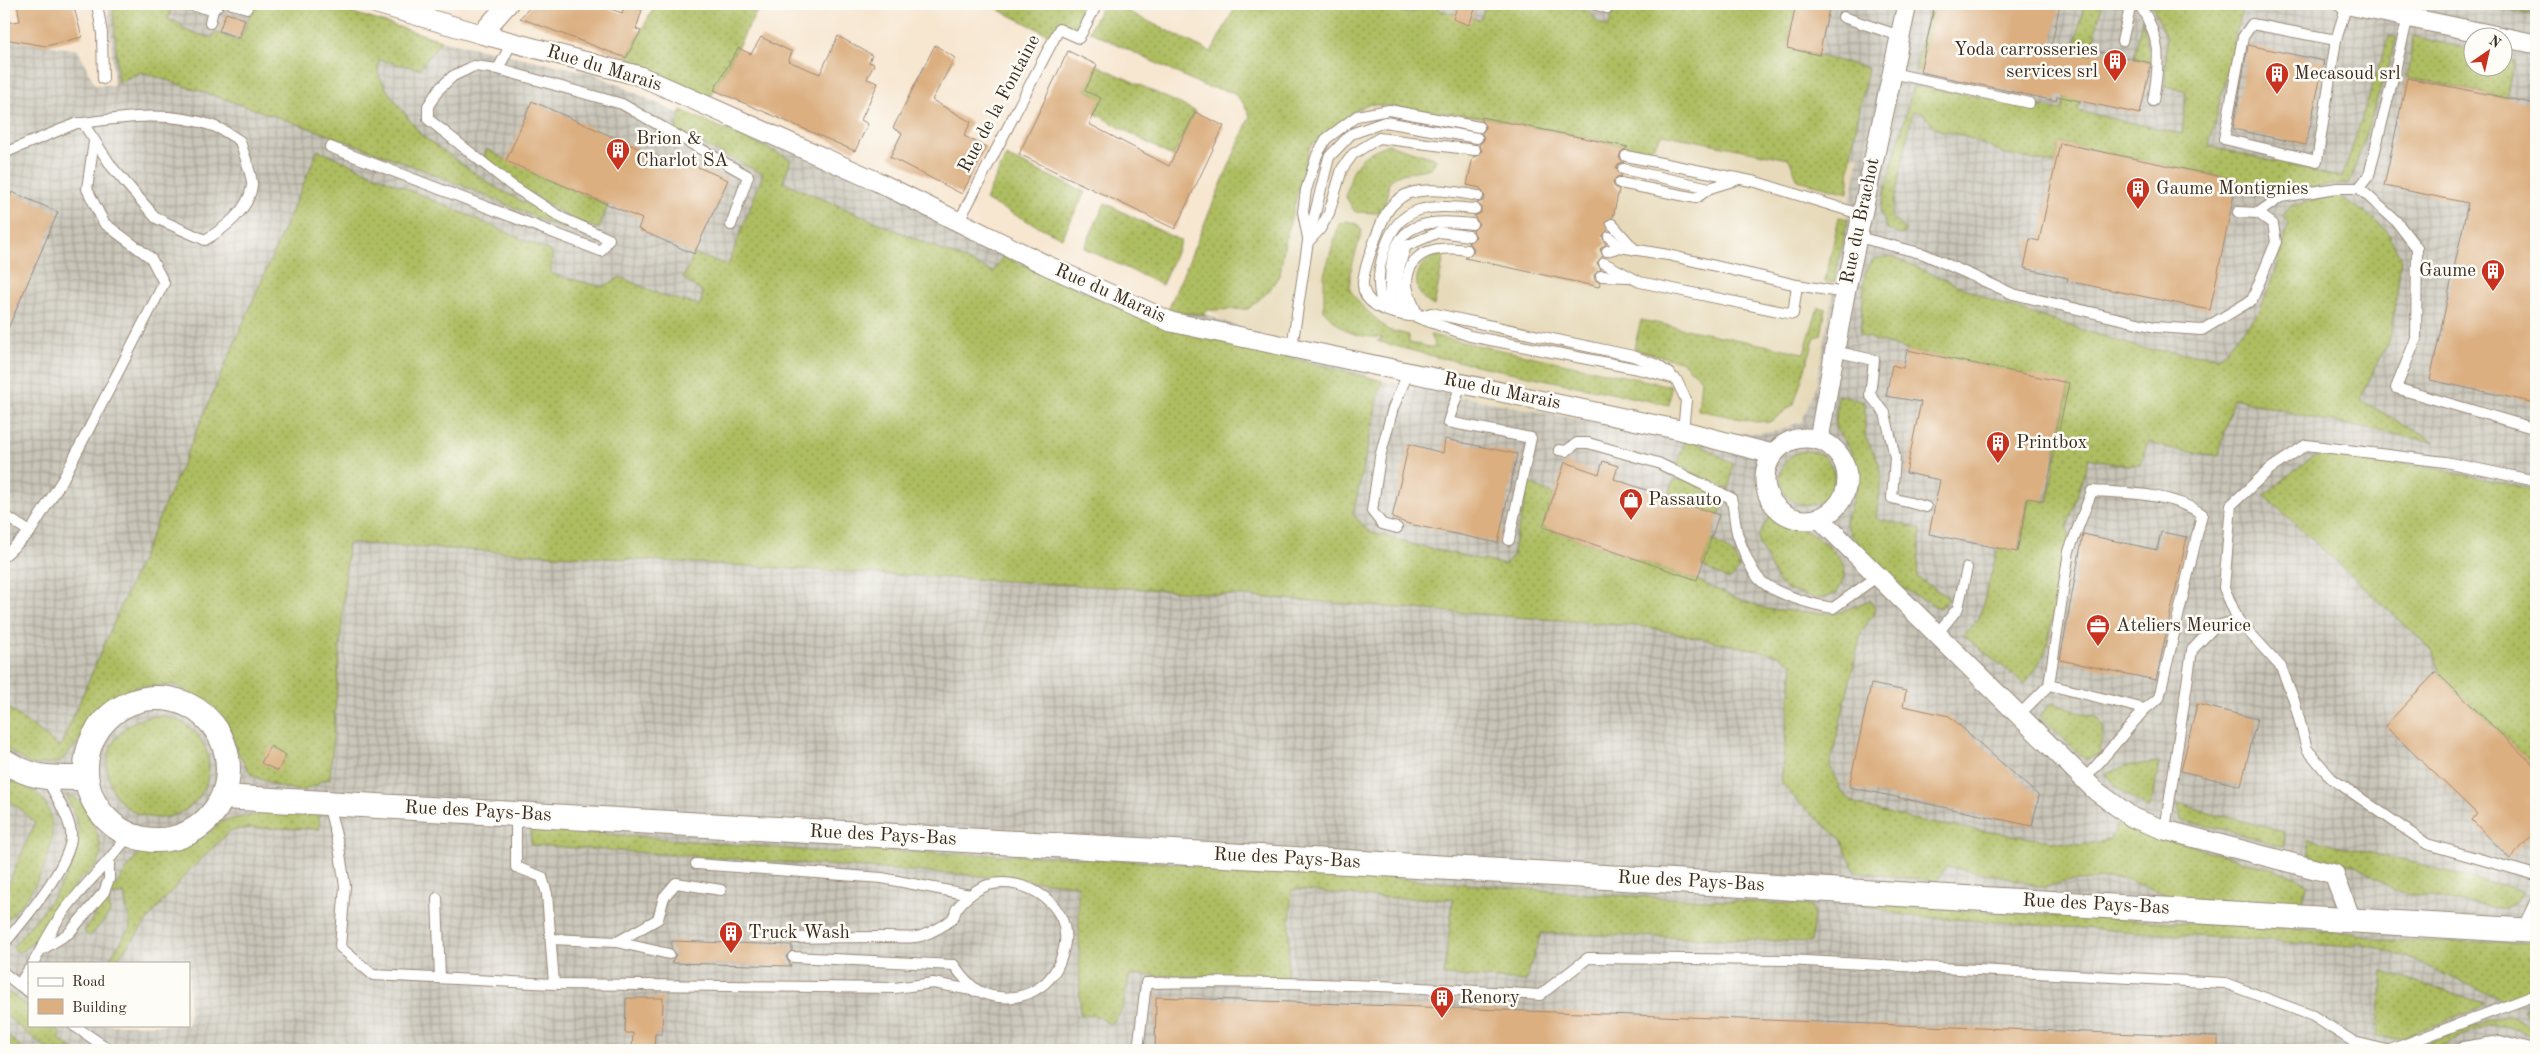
<svg xmlns="http://www.w3.org/2000/svg" width="2540" height="1054" font-family="'Old Standard TT',serif">
<style>
.built{fill:#e7daba}
.industrial{fill:url(#industrial-grid);fill-rule:evenodd}
.grass{fill:url(#grass-dots);stroke:#74743f}
.building{fill:#dbaf80}
.lines{fill:none;stroke-linecap:round;stroke-linejoin:round}
.service-casing{stroke:#987;stroke-width:12}
.minor-casing{stroke:#987;stroke-width:21}
.tertiary-casing{stroke:#987;stroke-width:26}
.service{stroke:#fff;stroke-width:10}
.minor{stroke:#fff;stroke-width:19}
.tertiary{stroke:#fff;stroke-width:24}
.labels{text-anchor:middle;dominant-baseline:central;stroke-width:5;stroke-linejoin:round;paint-order:stroke}
.poi-label{font-size:19px;fill:#3b2a1e;stroke:#fdfcf7;text-anchor:start}
.street-label{font-size:19px;fill:#3b2a1e;stroke:#fdfcf7}
</style>
<defs>
<pattern id="industrial-grid" width="8" height="8" patternUnits="userSpaceOnUse" patternTransform="scale(1.25)"><rect width="8" height="8" fill="#c8c4b8"/><path d="M0 4h8M4 0v8" fill="none" stroke="#a49f95"/></pattern>
<pattern id="grass-dots" width="8" height="8" patternUnits="userSpaceOnUse" patternTransform="scale(1.25)"><rect width="8" height="8" fill="#adbd60"/><path d="M2 2h.1M6 6h.1" fill="none" stroke="#8e9a4f" stroke-width="1.8" stroke-linecap="round"/></pattern>
</defs>
<rect width="100%" height="100%" fill="#fdfcf7"/>
<filter id="ink" filterUnits="userSpaceOnUse"><feTurbulence type="fractalNoise" baseFrequency=".02" numOctaves="2"/><feDisplacementMap in="SourceGraphic" scale="10" xChannelSelector="R" yChannelSelector="G"/><feConvolveMatrix kernelMatrix="1 2 1 2 8 2 1 2 1" color-interpolation-filters="sRGB"/></filter>
<filter id="wash" filterUnits="userSpaceOnUse"><feTurbulence type="fractalNoise" baseFrequency=".0096" numOctaves="4" result="noise"/><feDisplacementMap in="SourceGraphic" scale="20" xChannelSelector="R" yChannelSelector="G"/><feGaussianBlur stdDeviation="1.12" result="paint"/><feColorMatrix in="noise" values="0 0 0 0 0 0 0 0 0 0 0 0 0 0 0 0 0 1.4 0 .05"/><feComposite in="paint" operator="in"/></filter>
<g filter="url(#wash)">
<rect width="100%" height="100%" fill="#f7e6d0"/>
<path class="built" d="M1300,30L1859,156L1816,385L1802,421L1778,431L1674,438L1379,380L1224,321L1209,310Z"/>
<path class="industrial" d="M108,4H324L449,42L593,73L684,116L791,147L1167,312L1205,314L1379,380L1674,438L1778,431L1802,421L1816,385L1859,156L1300,30L1312,4H2536V1050H4V39L78,50L95,85H114ZM2472,38H2502V68H2472ZM29,963H189V1025H29Z"/>
<g class="grass">
<path d="M113,4H173L168,19L183,25L181,29L212,38L215,32L239,41L253,7L251,4H324L441,40L420,69L379,60L378,73L387,90L421,135L493,186L565,224L563,230C427,166 284,118 141,72L118,83Z"/>
<path d="M656,4H761L710,98L627,57Z"/>
<path d="M1002,4H1091L1087,15L1075,28L1064,26L1052,36L999,10Z"/>
<path d="M1103,4H1121L1119,7L1211,52L1237,4H1391L1402,7L1405,14L1439,4V10L1480,20L1486,4H1558L1590,12L1597,22L1608,27L1616,4H1796L1787,48L1868,68L1851,154L1848,193L1798,180L1789,159L1662,134L1654,146L1644,150L1481,117L1368,104L1352,113L1310,146L1285,241L1280,274L1269,291L1248,309L1209,310L1205,314L1167,312L1250,116L1244,104L1232,92L1204,86L1089,31Z"/>
<path d="M1930,4H1935L1920,72L1915,70Z"/>
<path d="M2084,4H2102L2078,111L2182,134L2186,91L2165,86L2166,38L2152,4H2243L2209,146L2342,178L2389,36L2397,38L2350,183L2252,195L2236,183L2237,180L2060,143L2055,164L2006,154L1959,134L1941,131L1931,124L1925,114L1913,111L1891,217L1907,232L1901,235L1887,229L1880,211L1913,86L2062,110Z"/>
<path d="M2473,4H2531L2529,14Z"/>
<path d="M2142,18L2151,63L2134,59Z"/>
<path d="M2413,36L2472,50V68H2502L2503,57L2515,61L2506,98L2407,77Z"/>
<path d="M1097,65L1195,111L1173,157L1094,113L1100,98L1085,90Z"/>
<path d="M681,110L791,159L783,182L993,272L1003,256L1161,324L1382,381L1353,514L1368,531L1414,545L1505,565L1515,554H1512L1529,483L1554,495L1543,527L1697,580L1733,597L1767,609L1835,614L1870,600L1876,611L1862,630L1830,765L1841,791L1851,801L1870,809L1929,823L2079,845L2110,840L2117,824L2295,876L2307,884L2300,903L2180,900L2123,878L2063,882L2044,888L2007,877L1946,867L1937,881L1855,872L1841,839L1801,805L1781,783L1793,664L1779,655L1647,627L1178,591L348,543L330,779L320,781L317,785L301,791L280,787L258,778L251,774L238,753L229,728L215,710L176,685L134,687L92,719L81,739L60,762L31,765L4,747V705L60,747L318,150L552,252L551,274L603,287L620,277L663,296L700,305L703,293L683,278L694,254L728,265L763,174L675,131Z"/>
<path d="M1388,144L1437,159L1431,168L1397,175L1389,182L1385,206L1377,213L1355,212L1346,197C1353,163 1357,157 1388,144Z"/>
<path d="M487,149L506,160L608,205L599,229L574,220L482,163Z"/>
<path d="M1006,156L1085,192L1062,238L985,200Z"/>
<path d="M2337,195L2366,213L2385,229L2401,259L2392,333L2360,400L2435,442L2317,419L2233,398L2219,456L2169,449L2148,442L2140,465L2114,464L2089,458L2067,528L2070,539L2045,654L2025,684L1963,635L1979,618L1999,545L2019,547L2029,495L2047,502L2069,384L1907,350L1860,335L1865,273L1873,259L1891,256L2001,304L2140,348L2219,357L2259,312L2276,271L2289,224L2283,216L2291,206Z"/>
<path d="M1105,203L1181,241L1162,285L1084,248Z"/>
<path d="M1839,217L1848,219L1834,283L1825,281Z"/>
<path d="M1347,221L1357,224L1362,231L1350,273V290L1360,304L1388,330L1409,335V343L1436,348L1430,335L1671,386L1669,405L1432,356L1377,341L1383,338C1350,335 1348,335 1324,311V275L1339,224Z"/>
<path d="M1433,256H1444L1434,306C1411,295 1411,269 1433,256Z"/>
<path d="M1818,307L1826,309L1821,335L1815,337L1794,404L1772,421L1756,422L1698,410L1701,379L1683,362L1634,349L1641,320L1804,353Z"/>
<path d="M1838,395L1865,402V436L1878,461L1882,477L1876,518L1921,529L1917,577L1950,599L1939,608L1899,586L1852,537L1845,521C1861,478 1865,466 1835,428Z"/>
<path d="M1693,440L1733,464L1729,490L1677,465L1685,441Z"/>
<circle cx="1807" cy="478" r="27"/>
<path d="M2318,453L2433,468L2536,490V767L2440,676L2434,652L2264,495Z"/>
<path d="M1685,479L1719,497L1724,505L1719,515L1667,499L1674,480Z"/>
<path d="M1771,514C1790,522 1843,546 1844,571C1844,579 1841,586 1837,593L1828,597L1814,598L1788,590L1778,582L1759,544L1758,536Z"/>
<path d="M1710,539C1725,546 1736,554 1740,569L1729,580L1702,566Z"/>
<path d="M2051,703L2098,718L2104,729L2099,754L2086,760L2040,716Z"/>
<circle cx="158" cy="767" r="51"/>
<path d="M2159,762L2154,794L2148,809L2117,787L2106,774L2126,766Z"/>
<path d="M4,777C12,781 36,790 41,797C71,836 35,895 4,922V894L35,823L23,811L4,798Z"/>
<path d="M67,794C72,797 79,800 83,805C90,814 101,839 101,851C102,867 82,875 74,886C56,911 46,938 18,953L13,947C37,917 85,867 78,827C76,816 69,805 67,794Z"/>
<path d="M2178,804L2285,832L2284,847L2227,830L2181,821Z"/>
<path d="M275,811L319,814L320,829L251,828L230,831L189,871L162,902L114,963H104L109,960L130,927L124,893L109,897L110,913L90,937L84,931L139,852L194,844L222,821Z"/>
<path d="M530,825L595,833L827,852L873,851L1069,857L1303,871L1590,894L1811,905L1814,914L1811,942L1541,933L1526,981L1444,975L1453,899L1368,897L1292,889L1287,979L1130,975L1122,1010L1111,1025L1097,1016L1080,1015L1078,885L969,875L531,845Z"/>
<path d="M2308,839L2415,863L2524,892L2517,902L2505,909L2394,891L2357,865L2310,858Z"/>
<path d="M1858,904L2345,932L2369,936L2376,940L2536,943V994L2506,1001L2406,957L2358,942L2352,947L1908,916Z"/>
<path d="M2383,971L2484,1003L2478,1009L2399,1039L2377,1037Z"/>
<path d="M4,989L29,1008V1025H51L61,1033L60,1040L74,1050H48L4,1014Z"/>
<path d="M2536,1004V1019L2523,1010Z"/>
<path d="M2508,1014L2536,1028V1039C2527,1035 2514,1026 2504,1025C2475,1021 2449,1050 2420,1050L2418,1046Z"/>
<path d="M4,1033L25,1050H4Z"/>
</g>
<g id="blocks">
<g class="building">
<path d="M17,4H73L82,37L46,46L4,39V23L20,21Z"/>
<path d="M533,4H597L622,13L625,5L642,10L636,29L641,31L626,58L520,18Z"/>
<path d="M1458,4H1477L1469,25L1453,19Z"/>
<path d="M1796,4H1830L1819,55L1787,48Z"/>
<path d="M1935,4H2060L2051,48L2090,56L2091,50L2151,63L2140,114L2057,96L2056,101L1920,72Z"/>
<path d="M226,13L245,19L239,38L219,31Z"/>
<path d="M838,36L872,55L869,62L874,64L867,79L878,83L861,120L868,124L855,151L714,90L738,48L751,54L761,37L792,52L788,61L820,74Z"/>
<path d="M935,45L955,58L932,100L971,122L964,136L986,147L962,194L890,157L902,133L893,128Z"/>
<path d="M2248,45L2324,61L2306,145L2233,129Z"/>
<path d="M1068,51L1097,65L1085,91L1101,98L1089,124L1169,166L1195,112L1224,126L1175,229L1019,154Z"/>
<path d="M2407,78L2536,104V403L2430,380L2468,203L2384,186Z"/>
<path d="M532,101L667,161L670,155L728,180L694,254L638,229L642,219L506,161Z"/>
<path d="M1481,117L1628,147L1621,152L1619,158L1624,162L1618,164L1616,168L1622,176L1617,177L1613,181L1614,186L1619,190L1613,217L1606,221L1608,230L1602,236L1606,244L1600,249L1603,256L1597,263L1601,269L1594,275L1595,280L1600,283L1599,287L1465,258L1474,251L1473,247L1468,243L1476,237L1473,231L1479,224L1474,216L1481,213V207L1477,203L1483,201L1485,197L1480,188L1467,185L1473,157L1478,156L1482,151L1479,145L1484,140L1482,133L1486,128L1481,120Z"/>
<path d="M2060,143L2237,180L2210,310L2067,281L2068,278L2024,268L2030,239L2039,241Z"/>
<path d="M12,192L58,212L4,338V212Z"/>
<path d="M1907,350L2069,383L2044,501L2028,498L2017,552L1929,534L1940,480L1906,473L1921,402L1886,396L1892,365L1903,368Z"/>
<path d="M1445,439L1517,454L1498,543L1409,524L1392,518L1409,444L1443,453Z"/>
<path d="M1603,461L1618,466L1614,479L1719,515L1697,580L1543,527L1565,462L1599,474Z"/>
<path d="M2161,532L2187,537L2156,680L2060,660L2083,534L2157,550Z"/>
<path d="M2436,672L2536,767V831L2510,859L2472,820L2477,814L2385,726Z"/>
<path d="M1871,684L1906,691L1903,706L1949,716L2039,796L2032,826L1849,787Z"/>
<path d="M2197,704L2257,719L2241,786L2181,771Z"/>
<path d="M270,746L286,755L278,771L261,763Z"/>
<path d="M672,941L792,945V950L786,957L791,966L671,963L676,955L671,948Z"/>
<path d="M1156,997L2218,1037V1050H1155Z"/>
<path d="M626,998H663L662,1034H655L654,1050H632L633,1033H625Z"/>
</g>
</g>
</g>
<g filter="url(#ink)">
<use href="#blocks" fill-opacity="0" stroke="#987" stroke-width="1"/>
<g class="lines">
<g class="service-casing">
<g id="service">
<path d="M97,4L102,33L103,79"/>
<path d="M186,4L213,10L219,4"/>
<path d="M232,4L247,8"/>
<path d="M1594,4L1607,8L1608,4"/>
<path d="M2139,4C2162,39 2160,61 2153,101"/>
<path d="M1843,17L1900,36"/>
<path d="M210,23L214,5"/>
<path d="M2336,40L2317,161L2224,139L2243,37L2252,24L2336,40L2347,4"/>
<path d="M2122,41L2131,4"/>
<path d="M498,69L622,104L748,176L731,225"/>
<path d="M1892,73L2029,103"/>
<path d="M330,147L601,251L609,239L562,218L511,185L428,119V106L439,89L453,76L474,66L498,69L512,42"/>
<path d="M4,153L77,123H83C127,117 170,111 213,126C223,129 232,136 240,141C243,152 253,177 252,186C248,211 225,228 205,240L156,218L112,167L83,123"/>
<path d="M1626,156L1756,182L1863,215"/>
<path d="M1623,169L1710,188L1739,179"/>
<path d="M1620,183L1696,198L1710,188"/>
<path d="M2359,188L2396,221L2417,248L2416,339L2396,388L2536,429"/>
<path d="M1478,196C1457,192 1431,187 1410,193C1402,195 1391,205 1387,212C1380,224 1362,272 1363,285C1364,303 1383,311 1398,314C1411,317 1419,318 1431,313L1633,356L1657,365L1671,375"/>
<path d="M1475,209C1433,205 1398,202 1384,251C1379,268 1377,282 1381,300L1419,318L1470,336L1643,370L1676,379L1686,400L1683,431"/>
<path d="M2258,213L2281,197L2337,188H2359L2369,175L2408,17"/>
<path d="M958,223L1059,29L1079,38L1097,4"/>
<path d="M1612,224L1635,250"/>
<path d="M1609,237L1620,247"/>
<path d="M1858,237L1924,254L2013,294L2155,327L2202,330L2252,300L2276,242L2273,224L2258,213L2238,212"/>
<path d="M1308,238L1303,212L1306,190L1317,155L1326,139L1357,116L1389,110L1479,127"/>
<path d="M1309,241L1320,229L1329,213L1342,169L1353,154L1379,138L1475,150"/>
<path d="M1607,251L1620,247L1668,255L1797,285"/>
<path d="M1604,263L1640,282L1793,314L1797,285L1845,293"/>
<path d="M1601,276L1628,277"/>
<path d="M1399,306L1390,300C1388,233 1405,216 1472,224"/>
<path d="M1408,307C1390,290 1399,266 1406,246L1439,232L1469,236"/>
<path d="M1418,315C1414,306 1406,292 1407,281C1410,248 1440,246 1467,250"/>
<path d="M1292,347L1308,241L1329,157L1351,134L1385,122L1477,138"/>
<path d="M1834,351L1874,360L1870,395L1885,413L1895,457L1892,498L1926,507"/>
<path d="M1461,384L1448,422L1531,438L1509,540"/>
<path d="M1559,450L1566,451L1577,443H1588L1658,463L1731,498C1735,511 1734,524 1738,536C1742,548 1752,573 1761,581C1776,594 1813,605 1833,608L1878,576"/>
<path d="M2536,481L2445,462L2306,445L2270,469L2231,505L2224,588L2238,620L2281,667L2294,700L2307,749L2331,778L2427,844L2536,875"/>
<path d="M4,515L30,532L63,479L164,283L151,258L104,223L87,189L94,141"/>
<path d="M1397,528L1382,524L1372,511L1380,457L1393,408L1408,373"/>
<path d="M4,556L30,532"/>
<path d="M1937,634L1958,608L1967,568"/>
<path d="M2049,685L2069,551L2092,491C2128,493 2171,493 2202,514L2159,698L2145,709"/>
<path d="M2019,715L2049,685L2145,709L2084,780"/>
<path d="M328,804L339,847L345,886L340,947L373,975L554,984L547,894L542,877L516,867V814"/>
<path d="M2165,830L2192,650L2214,627L2238,620"/>
<path d="M696,864L882,878L970,895"/>
<path d="M437,898L440,978"/>
<path d="M2522,929L2536,900"/>
<path d="M551,939L617,942L658,919L664,897L676,883L721,890"/>
<path d="M617,942L669,954"/>
<path d="M4,944C22,922 75,861 71,832C68,814 55,795 47,779"/>
<path d="M43,949L69,933L104,892L109,879V863"/>
<path d="M793,957L954,965C961,975 967,983 977,990C993,1000 1019,1000 1035,990C1052,981 1060,966 1064,948C1074,905 1025,875 988,885C976,889 963,899 956,910C955,914 954,918 951,920C944,926 929,933 921,936C911,939 897,937 887,937C856,937 826,937 795,938"/>
<path d="M33,963C44,944 54,923 68,906C88,881 110,861 129,835"/>
<path d="M4,973L19,985L29,969"/>
<path d="M554,984L895,988L933,983L977,991"/>
<path d="M19,985L29,992"/>
<path d="M73,1025L110,1050"/>
<path d="M1138,1050L1146,983C1277,980 1408,986 1540,995L1588,958L1787,960L2225,983L2313,1016L2354,1042L2387,1050"/>
<path d="M2390,1050L2536,995"/>
<path d="M2458,1050L2463,1047L2500,1041L2533,1050"/>
</g>
</g>
<g class="minor-casing">
<g id="minor">
<path d="M377,4L481,34L508,4"/>
<path d="M2344,4L2536,44"/>
<path d="M481,34L640,76L876,181L1044,264L1171,322L1680,430L1772,454"/>
<circle cx="1806" cy="479" r="41"/>
<path d="M1819,439L1844,299L1907,4"/>
<path d="M1819,518L2096,791L2133,818L2165,830L2334,874L2351,919"/>
</g>
</g>
<g class="tertiary-casing">
<g id="tertiary">
<circle cx="157" cy="769" r="71"/>
<path d="M4,761C35,780 50,778 86,778"/>
<path d="M223,797L2536,931"/>
</g>
</g>
<use href="#service" class="service"/>
<use href="#minor" class="minor"/>
<use href="#tertiary" class="tertiary"/>
</g>
</g>
<defs>
<g id="building-pin" transform="scale(1.25)"><path d="M0 17L-7.5 6A9.5 9.5 0 1 1 7.5 6Z" fill="#c8321e" stroke="#fdfcf7"/><path d="M-4-6H4V6H1V3H-1V6H-4ZM-2.5-4.3h1.7v1.8h-1.7ZM.8-4.3h1.7v1.8H.8ZM-2.5-1h1.7V.8h-1.7ZM.8-1h1.7V.8H.8Z" fill="#fff"/></g>
<g id="shop-pin" transform="scale(1.25)"><path d="M0 17L-7.5 6A9.5 9.5 0 1 1 7.5 6Z" fill="#c8321e" stroke="#fdfcf7"/><path d="M-5-2.5h2.3a2.7 3.5 0 0 1 5.4 0H5L5.5 6h-11ZM-1.5-2.5h3a1.5 2.3 0 0 0-3 0Z" fill="#fff"/></g>
<g id="office-pin" transform="scale(1.25)"><path d="M0 17L-7.5 6A9.5 9.5 0 1 1 7.5 6Z" fill="#c8321e" stroke="#fdfcf7"/><path d="M-6-3h4V-5.5h4V-3h4V5H-6ZM-1-4.5V-3h2v-1.5ZM-6 0V1H6V0Z" fill="#fff"/></g>
</defs>
<g fill-rule="evenodd">
<use href="#building-pin" x="2115" y="61"/>
<use href="#building-pin" x="2277" y="74"/>
<use href="#building-pin" x="618" y="150"/>
<use href="#building-pin" x="2138" y="189"/>
<use href="#building-pin" x="2493" y="271"/>
<use href="#building-pin" x="1998" y="443"/>
<use href="#shop-pin" x="1631" y="500"/>
<use href="#office-pin" x="2098" y="626"/>
<use href="#building-pin" x="731" y="933"/>
<use href="#building-pin" x="1442" y="998"/>
</g>
<g class="labels">
<g class="poi-label">
<text x="2098" y="50" text-anchor="end">Yoda carrosseries<tspan x="2098" dy="22">services srl</tspan></text>
<text x="2294" y="74">Mecasoud srl</text>
<text x="636" y="139">Brion &amp;<tspan x="636" dy="22">Charlot SA</tspan></text>
<text x="2156" y="189">Gaume Montignies</text>
<text x="2476" y="271" text-anchor="end">Gaume</text>
<text x="2016" y="443">Printbox</text>
<text x="1648" y="500">Passauto</text>
<text x="2116" y="626">Ateliers Meurice</text>
<text x="748" y="933">Truck Wash</text>
<text x="1460" y="998">Renory</text>
</g>
<g class="street-label">
<text transform="translate(604 69) rotate(17)">Rue du Marais</text>
<text transform="translate(1000 104) rotate(-62)">Rue de la Fontaine</text>
<text transform="translate(1861 221) rotate(-78)">Rue du Brachot</text>
<text transform="translate(1110 294) rotate(24)">Rue du Marais</text>
<text transform="translate(1502 392) rotate(12)">Rue du Marais</text>
<text transform="translate(478 812) rotate(3)">Rue des Pays-Bas</text>
<text transform="translate(883 836) rotate(3)">Rue des Pays-Bas</text>
<text transform="translate(1287 859) rotate(3)">Rue des Pays-Bas</text>
<text transform="translate(1691 882) rotate(3)">Rue des Pays-Bas</text>
<text transform="translate(2096 905) rotate(3)">Rue des Pays-Bas</text>
</g>
</g>
<rect width="2540" height="1054" fill="none" stroke="#fdfcf7" stroke-width="20"/>
<rect x="28" y="962" width="162" height="65" fill="#fdfcf7" stroke="#afa8a0"/>
<rect x="38" y="978" width="25" height="8" fill="#ffffff" stroke="#afa8a0"/>
<text x="72" y="986" font-size="15" fill="#3b2a1e">Road</text>
<rect x="38" y="999" width="25" height="15" fill="#dbaf80" stroke="#afa8a0"/>
<text x="72" y="1012" font-size="15" fill="#3b2a1e">Building</text>
<g transform="translate(2488 52) rotate(34)"><circle r="24" fill="#fdfcf7" stroke="#afa8a0"/>
<path d="M0-4L9 19L0 12L-9 19Z" fill="#c8321e"/>
<text y="-8" font-size="14" font-weight="bold" text-anchor="middle" fill="#3b2a1e">N</text>
</g>
</svg>
